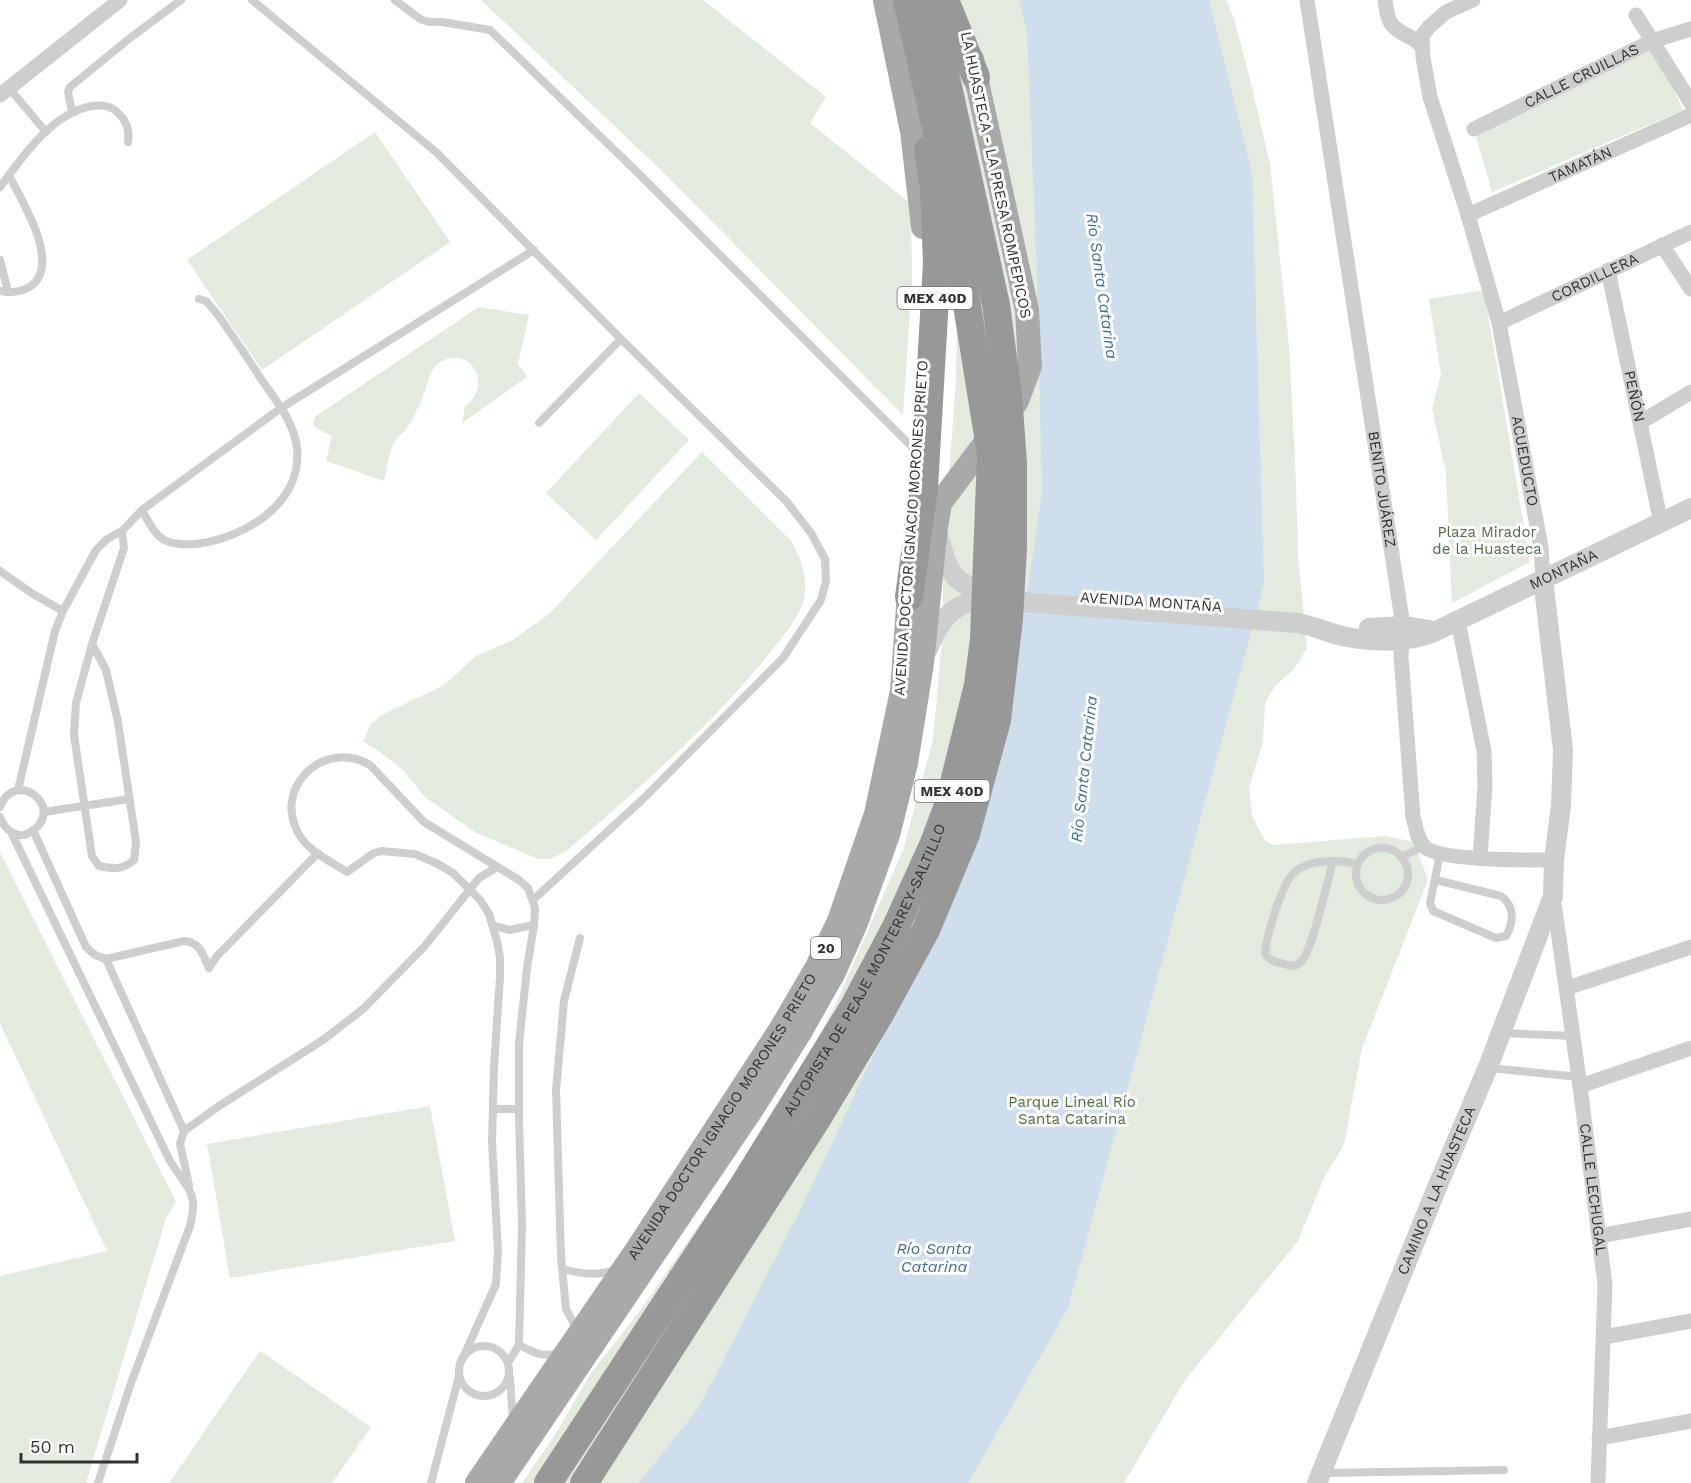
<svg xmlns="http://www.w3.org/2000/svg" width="1691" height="1483" font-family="'Work Sans',sans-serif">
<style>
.green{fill:#e3eade}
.water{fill:#cedeec}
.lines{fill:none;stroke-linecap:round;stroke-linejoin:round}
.service{stroke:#cecece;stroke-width:8}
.minor{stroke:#cecece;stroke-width:15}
.tertiary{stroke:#cecece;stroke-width:20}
.primary{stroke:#a9a9a9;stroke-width:24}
.motorway{stroke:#989898;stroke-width:28}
.motorway-bridge{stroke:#989898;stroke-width:28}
.labels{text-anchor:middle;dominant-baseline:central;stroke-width:6;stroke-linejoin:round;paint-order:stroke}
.shield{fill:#fff;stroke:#6f6f6f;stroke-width:1.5}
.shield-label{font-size:14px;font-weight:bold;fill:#313131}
.street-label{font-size:15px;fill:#313131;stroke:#fff}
.park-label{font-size:15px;fill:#516c40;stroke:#fff}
.water-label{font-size:16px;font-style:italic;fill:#426d91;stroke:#fff}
</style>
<rect width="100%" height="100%" fill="#fff"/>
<g class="green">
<path d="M481,0H703L826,97L810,123L911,204L912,280L903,415L661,170Z"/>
<path d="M918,0H1226L1233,16L1249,75L1270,164L1289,345L1296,483L1298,557L1307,648L1295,668L1275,686L1265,703L1263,741L1249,788L1252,816L1265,841L1273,845L1385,836L1414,842L1428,880L1362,1048L1344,1144L1323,1180L1298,1241L1185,1380L1124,1483H522L553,1438L591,1373L642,1308L698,1226L738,1173L796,1082L837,1001L903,850L933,740L943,628V557L956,380L958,257Z"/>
<path d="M1652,41L1683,110L1492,192L1474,129Z"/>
<path d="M375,132L450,242L262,370L187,260Z"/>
<path d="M1484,290L1530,562L1452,603L1446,473L1432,408L1441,375L1429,299Z"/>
<path d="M479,307L529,315L518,364L527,377L462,423L465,406C494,386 471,346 442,361C429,368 428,385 423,397C418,408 412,421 405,431C401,435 395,439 393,445C388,456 387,470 384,481L326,461L332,436L314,427L313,421L316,416Z"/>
<path d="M639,393L689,440L596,540L546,493Z"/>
<path d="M702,452L791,541C801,558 808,578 804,598C799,619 781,639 768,655C708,729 636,791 565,852L550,859H538L475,832L425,797L403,770L381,753L363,741L371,724L382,715L444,685L476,656L513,640L549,614Z"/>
<path d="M0,852L176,1202L166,1218L86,1483H0V1276L107,1251L0,1023Z"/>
<path d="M430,1106L455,1241L230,1278L207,1144Z"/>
<path d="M260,1351L371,1427L332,1483H169Z"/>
</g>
<path class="water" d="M1019,0H1209L1252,174L1264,584L1068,1308L968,1483H639L698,1409L801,1209L949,894L1011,703L1042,492L1037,275L1027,31Z"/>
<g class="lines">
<g class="service">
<path d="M252,0L436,152L621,339L787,502L811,533L825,559L826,581L821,600L783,658L644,798L533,900"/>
<path d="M395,0L420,19L429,22H442L490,30L635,170L915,450"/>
<path d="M9,88L46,132"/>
<path d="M72,112L68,92L70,87L130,38L181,0"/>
<path d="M0,187C23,156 52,113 92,106C102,105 111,105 118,113C127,121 130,130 128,142"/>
<path d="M0,260L8,292"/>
<path d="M0,291C10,293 22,292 31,286C62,263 21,200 9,175"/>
<path d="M539,423L621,339"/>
<path d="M142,510C147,519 152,530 160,537C168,544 184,545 195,544C243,539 303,504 297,448C294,421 274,398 259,376C246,355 232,335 218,315L206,301L199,299"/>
<path d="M0,571L33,594L63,611"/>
<path d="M92,644L106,670L118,722L136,842L134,860C123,870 113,869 99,866L92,856L74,735L76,703L92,644L124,548L122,531"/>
<path d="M18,790L55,631L63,611L96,550L107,539L122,531L142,510L281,408L534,250"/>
<path d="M0,807C16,766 69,810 29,833C17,840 4,829 0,817"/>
<path d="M44,812L129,799"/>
<path d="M33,830L86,947L95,955L106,959L184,941C200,942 203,955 209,968"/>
<path d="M11,832L170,1161C187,1189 199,1191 190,1226L131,1383L98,1483"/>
<circle cx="1382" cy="874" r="26"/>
<path d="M1401,857L1424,846"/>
<path d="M1333,861C1328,879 1312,952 1301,962C1297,967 1290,966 1284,964C1276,962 1269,961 1265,953C1267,934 1280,891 1291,876C1304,859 1339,859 1357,864"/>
<path d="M1436,880L1501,896C1515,906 1514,922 1506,936L1496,938L1433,911L1430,903L1440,854"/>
<path d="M492,925L509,930L534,925"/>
<path d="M106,959L184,1131"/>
<path d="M209,968L217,956L318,853"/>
<path d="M1503,1033L1573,1036"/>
<path d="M1490,1068L1579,1077"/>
<path d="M493,1109H519"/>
<path d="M189,1185L180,1144L184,1131L219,1106L323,1040L363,1009L424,947L479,878L497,867"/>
<path d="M563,1269C580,1274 598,1276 615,1270"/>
<path d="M577,1330L566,1309L561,1257L556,1090L564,1001L580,938"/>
<circle cx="484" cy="1371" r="25"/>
<path d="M462,1360L496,1284L498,1251L492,1142L494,1067L500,977V957L497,941L489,914L481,901L453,873L438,864L415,854L381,851L374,853L347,872C332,862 312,853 302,839C268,791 323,737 370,765L424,822L519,880L528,888L535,908L534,925L527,968L519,1044V1118L522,1225L519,1345C533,1352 543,1358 558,1353"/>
<path d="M508,1363L519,1345"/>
<path d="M510,1378L513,1420"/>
<path d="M1323,1473L1504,1470"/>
<path d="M431,1483L459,1376"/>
</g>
<g class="minor">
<path id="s1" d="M1307,0L1403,626L1401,656L1413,817C1416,827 1417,840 1425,847C1439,861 1532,860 1554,860"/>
<path d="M1385,0C1388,22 1389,27 1410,37C1415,40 1418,41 1421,46"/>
<path id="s2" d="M1473,0L1446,12L1429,27L1422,36L1423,57L1430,97L1468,215L1499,323L1541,547L1543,579"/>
<path d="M1636,15L1691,103"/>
<path d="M0,95L120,0"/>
<path id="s3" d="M1474,129L1652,41L1691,29"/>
<path id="s4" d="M1468,215L1691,115"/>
<path d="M1662,245L1691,289"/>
<path id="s5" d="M1608,270L1661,523"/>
<path id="s6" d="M1499,323L1691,232"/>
<path d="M1641,422L1691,392"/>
<path d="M1458,621L1484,751L1485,787L1480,858"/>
<path id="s7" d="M1553,896L1580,1086L1605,1285L1598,1483"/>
<path d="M1567,988L1691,947"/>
<path d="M1580,1086L1691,1048"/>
<path d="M1599,1236L1691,1219"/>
<path d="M1604,1337L1691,1321"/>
<path d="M1599,1438L1691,1421"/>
</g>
<g class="tertiary">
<path d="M937,533C950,573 951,588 997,592"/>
<path d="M1369,628L1403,626L1429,630"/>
<path id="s8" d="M927,651C939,622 949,605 982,599L1298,623C1315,626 1330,634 1347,637C1374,642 1408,643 1434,632L1691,508"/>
<path id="s9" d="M1317,1483L1438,1185L1488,1067L1553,896L1554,860L1561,806L1563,750L1543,579"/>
</g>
<g class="primary">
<path d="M885,0L912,131L923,227"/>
<path id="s10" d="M477,1483L636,1251L782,1027L817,967L839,921L876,814L902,691L910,579"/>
<path d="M499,1483L754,1106L799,1034L834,972L856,923L888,835L906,763L915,707L922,663L936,527L940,503L1017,401L1030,366L1027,310L972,59"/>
</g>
<g class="motorway">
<path d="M945,0L976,77"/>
<path d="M909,597L924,488L937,263L934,188L928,150"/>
</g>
<g class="motorway-bridge">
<path id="s11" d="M548,1483L741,1189L853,1008L896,927L934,843L949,803L978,685L984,639L991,454L944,163L907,0"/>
<path d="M584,1483L817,1119L880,1014L926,930L966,834L997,720L1009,619L1013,548V463L1008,394L996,305L929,0"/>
</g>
</g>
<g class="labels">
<g class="shield">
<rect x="897.5" y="287" width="75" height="22" rx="4.5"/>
<rect x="914.5" y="780" width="75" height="22" rx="4.5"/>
<rect x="811" y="937" width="30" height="22" rx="4.5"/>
</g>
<g class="shield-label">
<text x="935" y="298">MEX 40D</text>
<text x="952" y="791">MEX 40D</text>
<text x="826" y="948">20</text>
</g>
<g class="street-label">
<text stroke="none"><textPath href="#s3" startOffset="120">CALLE CRUILLAS</textPath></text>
<text stroke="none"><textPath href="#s4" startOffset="123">TAMATÁN</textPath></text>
<text transform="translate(996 175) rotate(78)">LA HUASTECA - LA PRESA ROMPEPICOS</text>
<text stroke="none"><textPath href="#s6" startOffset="106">CORDILLERA</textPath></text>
<text stroke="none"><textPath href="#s5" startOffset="129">PEÑÓN</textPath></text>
<text stroke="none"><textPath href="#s2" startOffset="502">ACUEDUCTO</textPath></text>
<text stroke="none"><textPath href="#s1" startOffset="495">BENITO JUÁREZ</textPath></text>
<text transform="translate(911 528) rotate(-86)">AVENIDA DOCTOR IGNACIO MORONES PRIETO</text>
<text stroke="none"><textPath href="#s8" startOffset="680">MONTAÑA</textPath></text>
<text transform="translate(1151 602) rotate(4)">AVENIDA MONTAÑA</text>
<text stroke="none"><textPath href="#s11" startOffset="604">AUTOPISTA DE PEAJE MONTERREY-SALTILLO</textPath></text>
<text stroke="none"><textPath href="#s10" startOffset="441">AVENIDA DOCTOR IGNACIO MORONES PRIETO</textPath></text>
<text stroke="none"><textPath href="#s7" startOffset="296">CALLE LECHUGAL</textPath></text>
<text stroke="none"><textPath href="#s9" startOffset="316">CAMINO A LA HUASTECA</textPath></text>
</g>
<g class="park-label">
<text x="1487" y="532">Plaza Mirador<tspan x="1487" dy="17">de la Huasteca</tspan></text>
<text x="1072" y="1102">Parque Lineal Río<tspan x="1072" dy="17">Santa Catarina</tspan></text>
</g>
<g class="water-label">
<text transform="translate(1102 286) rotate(82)">Río Santa Catarina</text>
<text transform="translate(1084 769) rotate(-84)">Río Santa Catarina</text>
<text x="934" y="1248">Río Santa<tspan x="934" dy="18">Catarina</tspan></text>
</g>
</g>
<path d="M21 1453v9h116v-9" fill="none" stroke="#313131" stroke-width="3"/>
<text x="30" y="1453" font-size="18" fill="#313131" stroke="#ffffff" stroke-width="4.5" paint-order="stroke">50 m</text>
</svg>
